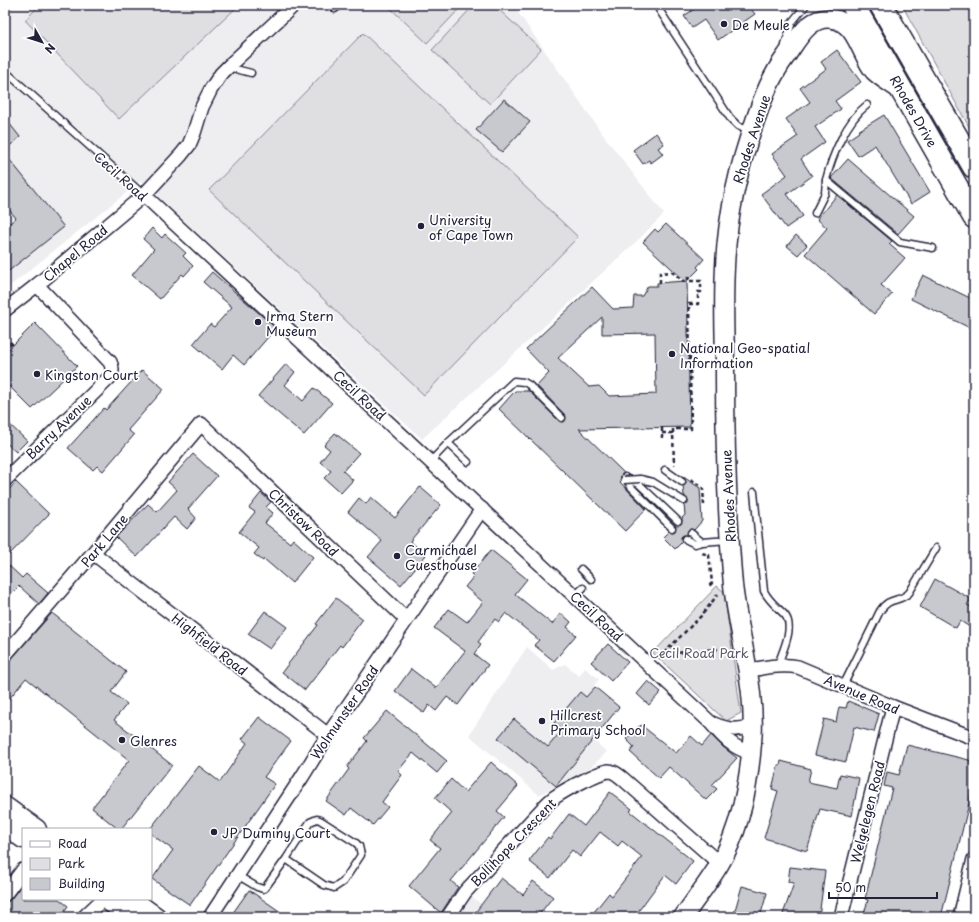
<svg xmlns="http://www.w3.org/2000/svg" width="979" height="922" font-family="'Playpen Sans',sans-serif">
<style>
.built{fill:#eeeef1}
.green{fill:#dfdfe2;stroke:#80808e}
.building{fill:#c8c8cf;stroke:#22223b;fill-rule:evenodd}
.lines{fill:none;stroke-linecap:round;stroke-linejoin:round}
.lane-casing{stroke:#22223b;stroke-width:9}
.street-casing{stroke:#22223b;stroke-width:16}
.secondary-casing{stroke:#22223b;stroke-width:21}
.highway-casing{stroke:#22223b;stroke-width:25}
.path{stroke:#22223b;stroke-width:2.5;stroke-dasharray:4 3;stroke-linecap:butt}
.lane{stroke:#fff;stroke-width:6}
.street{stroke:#fff;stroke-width:13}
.secondary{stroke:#fff;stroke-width:18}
.highway{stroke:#fff;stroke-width:22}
.lane-bridge-casing{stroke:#22223b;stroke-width:9;stroke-linecap:butt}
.lane-bridge{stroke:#fff;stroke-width:6}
.poi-dot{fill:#22223b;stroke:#fff;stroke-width:1.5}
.labels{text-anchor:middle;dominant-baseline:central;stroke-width:3.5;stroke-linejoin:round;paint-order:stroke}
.poi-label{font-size:13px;fill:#22223b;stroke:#fff;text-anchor:start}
.street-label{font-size:13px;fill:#22223b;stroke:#fff}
.park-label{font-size:13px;fill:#5b5b6d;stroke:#fff}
</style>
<rect width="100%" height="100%" fill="#fff"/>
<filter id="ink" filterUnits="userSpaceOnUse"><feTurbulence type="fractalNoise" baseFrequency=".025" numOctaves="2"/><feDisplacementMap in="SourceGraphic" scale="8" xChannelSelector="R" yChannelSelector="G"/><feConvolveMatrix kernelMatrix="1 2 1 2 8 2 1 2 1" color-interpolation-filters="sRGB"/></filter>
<g filter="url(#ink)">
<g class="built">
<path d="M5,5H513L601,132L664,214L640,238L422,439L141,181L5,290Z"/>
<path d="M527,647L553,670L565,664L579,676L585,668L599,679L593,687L617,708L592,739L607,752L591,767L539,795L469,735Z"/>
<path d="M465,892L499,917H448Z"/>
</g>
<g class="green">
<path d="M40,5H239L119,119L25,20Z"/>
<path d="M387,5H463L427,43Z"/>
<path d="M474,5H494L541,49L490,104L432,50Z"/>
<path d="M902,5H974V136Z"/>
<path d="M363,33L578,237L424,395L209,190Z"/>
<path d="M717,586L724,592L741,713L726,721L653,653Z"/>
</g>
<g class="building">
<path d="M700,5H748L755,14L718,40L704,20L692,28L684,16Z"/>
<path d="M837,50L861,82L835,101L841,109L815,127L825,142L801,159L812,176L787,194L803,216L786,228L761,194L787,175L772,154L798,136L786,119L810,102L800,88L826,69L821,62Z"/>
<path d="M504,99L530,122L502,152L476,130Z"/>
<path d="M884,115L930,192L911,204L875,145L858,156L847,140L859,132L858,131Z"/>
<path d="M5,118L20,137L5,150Z"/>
<path d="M656,133L664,144L658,148L663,154L651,163L649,160L643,164L633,150Z"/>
<path d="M5,154L64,227L5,274V227L16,218L5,205Z"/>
<path d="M848,159L914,216L898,234L831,178Z"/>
<path d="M837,195L892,241L889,244L905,258L881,285L892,294L874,314L805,254L827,228L817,219Z"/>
<path d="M666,224L704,259L697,267L699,269L687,281L690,427L579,429L624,473L621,475L620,482L646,509L625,531L499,409L515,391H529L559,421L563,422L565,421L566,417L565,415L537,386L549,373L526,349L592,287L613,309L633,308L634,296H642L648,286H657V283L685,281L643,242L655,229L658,232ZM602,317V334L655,333L656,394L609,396L599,386L589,387L558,358Z"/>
<path d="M152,228L162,238L165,234L186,253L183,256L193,266L184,276L182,274L160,299L132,275L154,249L143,239Z"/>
<path d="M796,235L807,245L798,255L787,246Z"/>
<path d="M212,272L276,328L244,365L233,355L222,369L193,344L210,324L214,327L232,307L203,282Z"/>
<path d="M923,275L974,300V330L911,299Z"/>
<path d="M35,323L77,366L32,409L5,382V353Z"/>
<path d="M286,364L295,372L285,385L303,401L314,388L332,403L304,435L258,396Z"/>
<path d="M142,370L164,389L128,430L134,435L103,471L97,466L93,470L68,448L104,408L106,410Z"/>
<path d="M5,420L27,441L16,452L5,442Z"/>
<path d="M335,433L359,453L343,471L353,480L341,493L324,478L331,471L320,462L330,450L324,445Z"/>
<path d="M193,454L217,476L188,509L196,518L187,529L174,517L137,557L116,537L148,504L157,512L177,490L168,482Z"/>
<path d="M682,476L700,488L702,521L694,530L691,529L688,530L687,535H684L681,537L682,542L675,549L663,537L669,531L673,532L675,531L676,527L675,525L681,524L682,522V518L685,515L684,505L688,504V501L684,495L683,486L685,485L686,482Z"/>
<path d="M16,482L49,514L5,559V494Z"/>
<path d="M420,487L441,505L410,541L426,555L401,585L368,557L382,541L348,512L359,498L366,504L371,497L395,518Z"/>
<path d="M261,493L271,502L266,507L273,513L265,523L290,543L293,539L313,557L292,583L264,559L263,561L254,554L259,548L239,532L255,512L249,508Z"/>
<path d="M491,550L527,579L515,594L552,624L561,613L571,622L567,627L576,635L554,661L534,645L539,640L506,613L499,622L495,619L478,642L481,644L474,654L488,665L458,705L447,697L436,711L429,705L424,713L395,691L411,669L436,688L465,651L434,628L449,609L467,622L483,602L465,587L474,576L471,574Z"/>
<path d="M5,562L22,578L26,574L48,593L39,604L19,586L5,600Z"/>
<path d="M935,579L971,599L967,605L974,608V622L972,623L970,627L960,621L956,628L920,607Z"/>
<path d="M336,598L363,619L342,647L340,645L305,690L282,672L318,625L316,624Z"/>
<path d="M265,611L287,627L270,649L248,634Z"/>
<path d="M52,613L126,672L111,692L127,704L114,720L172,765L121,829H118L92,808L129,760L26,678L5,704V666Z"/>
<path d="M608,644L628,662L611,681L591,662Z"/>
<path d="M648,681L661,692L649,705L637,694Z"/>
<path d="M595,687L619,707L556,786L498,738L514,719L548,747L562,730L554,723L580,692L586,697Z"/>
<path d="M848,701L879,714L874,732L854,727L846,762L815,755L824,719L836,722L839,707L846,708Z"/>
<path d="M387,711L447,761L437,773L413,753L398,771L402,775L382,802L388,807L373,825L351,808L346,815L326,801L349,769L347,767L367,741L364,738Z"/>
<path d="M259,717L291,741L264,777L275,784L190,905L152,879L173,850L151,834L150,829L199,766L220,782L247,743L242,739Z"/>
<path d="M641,725L676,753L691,736L702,746L711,735L723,747L737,758L712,785L717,789L706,800L669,767L659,778L630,752L634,747L626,739L639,726L640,727Z"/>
<path d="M907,745L969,760V761L974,762V791H972L941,917H863L868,900L865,899L892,788L884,786L887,772L899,775Z"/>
<path d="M781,761L811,769L808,782L837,788L840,774L859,778L852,816L820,809L807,851L764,838L778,791L772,789L778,765H780Z"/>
<path d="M491,762L518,786L497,811L504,817L451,881L458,887L441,913L409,886L440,848L430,840L452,813L435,798L451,779L465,792Z"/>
<path d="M610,792L632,809L630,811L693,861L676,884L665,875L634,917H590L609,893L612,896L642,857L622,841L618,846L600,832L580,857L572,850L550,878L529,861L548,837L550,839L569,814L584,826Z"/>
<path d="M790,867L825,871L819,917H782L794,883L788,882Z"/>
<path d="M501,878L523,895L533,881L553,897L537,917H472Z"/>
<path d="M23,883V899H59L68,906L60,917H5V904L11,899Z"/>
<path d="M742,886L767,893L760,917H733Z"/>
<path d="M249,890L288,917H230Z"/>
</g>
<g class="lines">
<g class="lane-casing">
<g id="lane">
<path d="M656,5L730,118L738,126L749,131"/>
<path d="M335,9L340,5"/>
<path d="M785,45L792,22L806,5"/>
<path d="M228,67L251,73"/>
<path d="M5,71L144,195"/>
<path d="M867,105C846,121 832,156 826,180L900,242L933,248"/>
<path d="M815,213L825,193L826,180"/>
<path d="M431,461L448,443"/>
<path d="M468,462L448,443L514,381L524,382L529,385L562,418"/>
<path d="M665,470L682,482"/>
<path d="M625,477L631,487L672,528"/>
<path d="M628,479L639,484L678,521"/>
<path d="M640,479L653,482L684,501"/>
<path d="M754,492L764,591C769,601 776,606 784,614C796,626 782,652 777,667"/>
<path d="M691,533L702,542L728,540"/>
<path d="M685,539L695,544L702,542"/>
<path d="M581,569L591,579"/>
<path d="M575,595L583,588"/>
<path d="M843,686L880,611C890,596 898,603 909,593L936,548"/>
<path d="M237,875L257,887L263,889L265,888L286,859L310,822L317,819L320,820L356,843L359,846L361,855L343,882L334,888L324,885L286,859"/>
</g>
</g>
<g class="street-casing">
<g id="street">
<path d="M144,195L711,723C723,737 733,748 751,753"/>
<path d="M5,310L37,285L144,195L181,155L189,145L194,133L202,107L211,89L221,74L234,61L294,5"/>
<path d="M5,480L110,377C113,372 113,368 110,362L37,285"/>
<path d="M93,553L328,735"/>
<path d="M5,655L93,553L201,424L406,619"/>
<path d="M748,671C764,667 782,664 798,667L893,707L974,738"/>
<path d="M714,724C730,731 737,730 753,726"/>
<path d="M5,894L23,870"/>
<path d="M84,917L103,899"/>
<path d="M210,917L302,777L328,735L482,509"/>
<path d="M448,917L465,892L546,805C549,802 552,799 555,797C565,790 598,772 609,771C614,771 618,775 622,778L720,864"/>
<path d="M841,917L893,707"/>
<path d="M960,917L974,859"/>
</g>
</g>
<g class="secondary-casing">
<g id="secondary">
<path d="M5,806L37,829"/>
<path d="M5,826L23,839"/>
<path d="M105,899L131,917"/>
<path d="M132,899L157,917"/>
<path d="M683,917C695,900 708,883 719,865C740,831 749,782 752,743C757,690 739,638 733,585C727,515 725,444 725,373C725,338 723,303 725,267C727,216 739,165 756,118C764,95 772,75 786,56C798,39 809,15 833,19C856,22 861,55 874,71C881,78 892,84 900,90"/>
</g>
</g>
<g class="highway-casing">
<g id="highway">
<path d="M853,5L974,217"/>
<path d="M881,5L974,167"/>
</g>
</g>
<g class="path">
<path d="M968,5L974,18"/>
<path d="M660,283V273L672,272L683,281H688"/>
<path d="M5,337L13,345"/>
<path d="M5,350L12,343"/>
<path d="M662,428V438"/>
<path d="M662,433H673L674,465"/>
<path d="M673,433V429H691L689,304H698V292H701V281H688V276"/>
<path d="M691,479L703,488L704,505"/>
<path d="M702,553L709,555L712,583L708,587"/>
<path d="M665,654L727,648"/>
<path d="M659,658L702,615L718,594"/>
</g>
<use href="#lane" class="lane"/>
<use href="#street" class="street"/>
<use href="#secondary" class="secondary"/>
<use href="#highway" class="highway"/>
<g class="lane-bridge-casing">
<path id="lane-bridge" d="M624,480L640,479"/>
</g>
<use href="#lane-bridge" class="lane-bridge"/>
</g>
</g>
<g class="poi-dot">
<circle cx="724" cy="24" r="4"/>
<circle cx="421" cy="226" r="4"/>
<circle cx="258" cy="322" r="4"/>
<circle cx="672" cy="354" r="4"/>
<circle cx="37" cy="374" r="4"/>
<circle cx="397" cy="556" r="4"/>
<circle cx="542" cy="721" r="4"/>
<circle cx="122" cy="740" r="4"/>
<circle cx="214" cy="832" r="4"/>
</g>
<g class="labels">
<g class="poi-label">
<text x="732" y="24">De Meule</text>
<text x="429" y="219">University<tspan x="429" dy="15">of Cape Town</tspan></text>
<text x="266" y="315">Irma Stern<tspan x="266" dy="15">Museum</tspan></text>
<text x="680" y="347">National Geo-spatial<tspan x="680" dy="15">Information</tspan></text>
<text x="45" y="374">Kingston Court</text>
<text x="405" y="549">Carmichael<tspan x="405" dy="15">Guesthouse</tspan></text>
<text x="550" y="714">Hillcrest<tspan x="550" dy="15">Primary School</tspan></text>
<text x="130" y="740">Glenres</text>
<text x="222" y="832">JP Duminy Court</text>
</g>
<g class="street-label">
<text transform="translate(914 111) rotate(60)">Rhodes Drive</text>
<text transform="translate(751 139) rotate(-72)">Rhodes Avenue</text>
<text transform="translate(121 176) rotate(42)">Cecil Road</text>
<text transform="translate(75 253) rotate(-40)">Chapel Road</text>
<text transform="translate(360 395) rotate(43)">Cecil Road</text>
<text transform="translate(58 427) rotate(-44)">Barry Avenue</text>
<text transform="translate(728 496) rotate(-93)">Rhodes Avenue</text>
<text transform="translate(304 522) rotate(44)">Christow Road</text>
<text transform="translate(104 540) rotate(-50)">Park Lane</text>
<text transform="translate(597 616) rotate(43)">Cecil Road</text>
<text transform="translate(210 644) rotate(38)">Highfield Road</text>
<text transform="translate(862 694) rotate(23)">Avenue Road</text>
<text transform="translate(344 712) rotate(-56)">Wolmunster Road</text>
<text transform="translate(867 812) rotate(-76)">Welgelegen Road</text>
<text transform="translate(513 842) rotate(-46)">Bollihope Crescent</text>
</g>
<g class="park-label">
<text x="699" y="652">Cecil Road Park</text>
</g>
</g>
<rect width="979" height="922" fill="none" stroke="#fff" stroke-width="20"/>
<rect x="10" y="10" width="959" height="902" fill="none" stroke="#22223b" stroke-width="1.5" filter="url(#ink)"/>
<rect x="22" y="828" width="130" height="72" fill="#ffffff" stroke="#a7a7b1"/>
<rect x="30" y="841" width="20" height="6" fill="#ffffff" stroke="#a7a7b1"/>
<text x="58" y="848" font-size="12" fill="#22223b">Road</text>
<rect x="30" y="858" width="20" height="12" fill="#dfdfe2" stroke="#a7a7b1"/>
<text x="58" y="868" font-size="12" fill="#22223b">Park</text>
<rect x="30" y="878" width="20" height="12" fill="#c8c8cf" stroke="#a7a7b1"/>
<text x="58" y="888" font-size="12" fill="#22223b">Building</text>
<g transform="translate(42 42) rotate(129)" stroke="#ffffff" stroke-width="3" paint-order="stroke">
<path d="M0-3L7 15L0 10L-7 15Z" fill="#22223b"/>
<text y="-6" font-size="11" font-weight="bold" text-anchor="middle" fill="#22223b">N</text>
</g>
<path d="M829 892v6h108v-6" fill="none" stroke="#22223b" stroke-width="2"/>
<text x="835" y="892" font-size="12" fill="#22223b" stroke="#ffffff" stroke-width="3" paint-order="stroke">50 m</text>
</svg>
